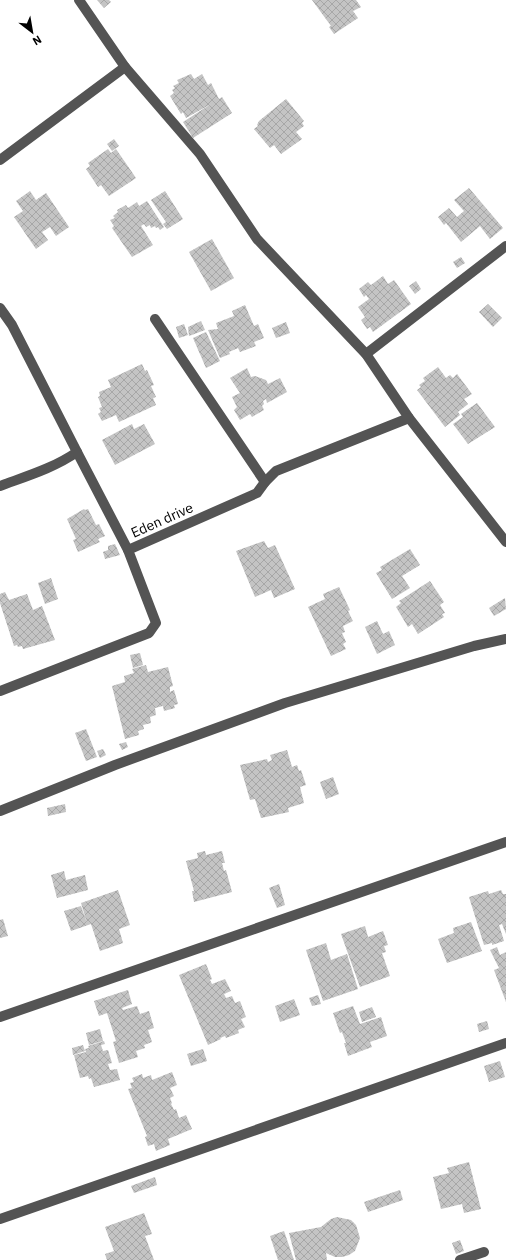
<svg xmlns="http://www.w3.org/2000/svg" width="506" height="1260" font-family="'IBM Plex Sans',sans-serif">
<style>
.building{fill:url(#building-cross-hatch)}
.lines{fill:none;stroke-linecap:round;stroke-linejoin:round}
.minor{stroke:#545454;stroke-width:10}
.labels{text-anchor:middle;dominant-baseline:central;stroke-width:3.5;stroke-linejoin:round;paint-order:stroke}
.street-label{font-size:14px;fill:#000;stroke:#fff}
</style>
<defs>
<pattern id="building-cross-hatch" width="8" height="8" patternUnits="userSpaceOnUse"><rect width="8" height="8" fill="#c4c4c4"/><path d="M0 0l8 8M0 8l8-8" fill="none" stroke="#a7a7a7"/></pattern>
</defs>
<rect width="100%" height="100%" fill="#fff"/>
<g class="building">
<path d="M97,0H109L111,2L104,8Z"/>
<path d="M312,0H356L361,7L353,11L358,18L334,34L329,27L331,26Z"/>
<path d="M191,74L194,79L202,74L208,85L211,83L219,99L222,97L232,113L193,138L183,122L211,104L186,118L183,112L181,114L170,96L174,93L172,90L175,88L173,86L179,83L177,80Z"/>
<path d="M286,99L304,121L302,123L304,126L296,132L302,139L281,154L274,145L270,148L254,129L258,126L257,125L259,121Z"/>
<path d="M114,139L119,146L112,151L107,144Z"/>
<path d="M108,149L111,153L116,149L136,178L109,196L101,185L98,187L86,169L90,166L88,163Z"/>
<path d="M469,188L503,228L490,239L480,226L461,242L446,223L444,225L438,217L449,208L457,217L464,211L454,200Z"/>
<path d="M30,191L36,200L46,193L69,227L56,236L50,227L42,232L48,240L36,249L14,217L23,211L16,201Z"/>
<path d="M165,191L183,219L167,229L163,224L166,222L151,200Z"/>
<path d="M147,201L164,227L160,230L158,227L156,228L155,226L151,228L150,225L146,227L144,224L141,226L153,245L132,257L112,228L114,226L110,220L115,218L113,216L118,212L117,210L126,205L128,208L137,202L139,206Z"/>
<path d="M212,239L234,278L211,291L189,252Z"/>
<path d="M461,257L465,263L457,268L453,262Z"/>
<path d="M383,276L388,284L394,280L411,304L373,332L370,327L367,329L361,320L365,317L358,307L369,299L366,295L364,297L359,289L368,282L371,285Z"/>
<path d="M416,281L421,289L415,294L409,286Z"/>
<path d="M488,304L502,318L493,327L479,312Z"/>
<path d="M245,305L254,326L258,324L264,338L254,342L256,346L240,352L238,348L229,352L230,354L220,358L208,330L218,329L216,323L234,316L232,311Z"/>
<path d="M201,321L205,330L189,336L188,327Z"/>
<path d="M286,322L290,333L276,338L272,328Z"/>
<path d="M184,324L188,335L179,338L176,327Z"/>
<path d="M206,332L220,361L206,368L193,338Z"/>
<path d="M142,364L145,371L147,370L154,385L151,386L156,397L153,398L156,405L119,422L116,415L102,421L98,414L101,412L99,408L102,407L98,397L100,396L99,392L111,387L108,380Z"/>
<path d="M438,367L446,378L450,375L453,378L457,374L472,394L464,399L468,404L458,412L460,415L445,427L417,390L421,387L419,385L425,381L423,378Z"/>
<path d="M247,368L251,377L255,376L266,380L268,384L280,378L287,392L267,403L266,399L263,401L264,404L262,406L264,410L252,417L250,414L240,420L234,410L237,407L232,397L240,393L230,378Z"/>
<path d="M477,403L495,427L468,444L453,424L463,417L461,414Z"/>
<path d="M132,424L134,429L144,424L155,444L115,465L102,440Z"/>
<path d="M84,509L85,510L88,509L96,525L99,524L105,536L98,539L100,542L78,552L73,540L76,539L67,519Z"/>
<path d="M264,541L268,548L275,545L295,589L274,598L271,590L255,597L236,551Z"/>
<path d="M115,544L120,555L105,559L103,552L108,550V546Z"/>
<path d="M410,549L420,565L402,576L410,588L392,599L376,573L382,570L380,567Z"/>
<path d="M51,578L58,599L45,604L38,583Z"/>
<path d="M430,581L444,602L440,605L445,613L442,614L444,617L418,634L412,624L408,627L396,607L401,603L399,601Z"/>
<path d="M339,587L350,610L348,611L353,621L343,626L345,632L342,633L346,642L343,644L346,649L331,656L308,607L325,599L323,594Z"/>
<path d="M5,592L9,600L0,603V594Z"/>
<path d="M27,594L33,610L42,606L55,640L23,649L22,646L18,647L17,645L14,646L0,603Z"/>
<path d="M505,598L506,609L494,616L489,608Z"/>
<path d="M377,621L383,634L389,631L395,645L377,654L365,627Z"/>
<path d="M140,653L143,665L133,668L130,655Z"/>
<path d="M146,665L148,672L168,667L173,686L170,687V692L174,690L178,704L174,705L175,708L164,711L163,706L155,708L156,715L150,717L151,723L143,725L144,729L138,731L139,735L125,739L112,686L125,682L124,676L134,673L132,669Z"/>
<path d="M86,729L97,757L86,761L75,733Z"/>
<path d="M126,742L128,747L122,750L119,744Z"/>
<path d="M103,749L106,755L100,758L97,751Z"/>
<path d="M287,750L292,767L297,765L299,771L301,770L306,785L300,787L304,803L288,808L289,812L261,818L255,799L250,800L240,765L267,759L268,762L272,760L270,755Z"/>
<path d="M333,777L339,794L326,799L320,782Z"/>
<path d="M65,804L66,812L48,816L47,808Z"/>
<path d="M205,851L206,855L222,851L225,863H222L224,871L226,870L232,892L194,902L192,891H194L186,861L198,858L197,853Z"/>
<path d="M64,871L66,880L85,875L88,890L57,898L51,875Z"/>
<path d="M279,884L285,905L277,908L269,888Z"/>
<path d="M118,890L130,925L119,929L123,943L100,951L91,924L71,931L64,911L81,906L87,923L81,903Z"/>
<path d="M501,890L503,894H506V934L502,924L499,925L504,941L492,945V943L484,945L469,897L488,891L489,894Z"/>
<path d="M3,919L8,936L0,938V920Z"/>
<path d="M471,922L482,951L447,963L438,939L454,933L453,928Z"/>
<path d="M365,926L368,937L383,931L388,945L384,946L386,952L382,953L390,976L360,987L341,934Z"/>
<path d="M326,943L331,960L347,954L358,989L323,1001L306,950Z"/>
<path d="M497,947L500,955L506,952V1002L494,970L499,968L490,950Z"/>
<path d="M206,964L212,979L210,980L212,984L225,979L231,991L224,994L226,998L232,996L235,1003L240,1001L246,1017L241,1019L245,1027L238,1030L239,1033L226,1038L225,1036L220,1038L221,1039L208,1045L179,975Z"/>
<path d="M128,990L132,1004L122,1008L123,1010L137,1006L140,1014L149,1011L154,1028L148,1030L152,1042L144,1045L145,1048L136,1051L138,1057L119,1063L113,1042L116,1041L107,1013L99,1016L94,1001Z"/>
<path d="M318,995L321,1004L312,1006L309,998Z"/>
<path d="M294,999L300,1015L280,1022L275,1006Z"/>
<path d="M353,1006L360,1024L381,1017L387,1036L370,1042L372,1047L348,1056L344,1043H346L342,1032L340,1033L333,1013Z"/>
<path d="M372,1007L376,1017L362,1022L359,1012Z"/>
<path d="M487,1021L489,1029L479,1032L477,1024Z"/>
<path d="M100,1029L103,1041L89,1045L86,1033Z"/>
<path d="M104,1041L105,1044L101,1045L103,1051L108,1050L112,1063L108,1064L110,1070L117,1069L120,1080L94,1087L91,1078L89,1079L88,1076L80,1078L74,1055L86,1052L85,1049L89,1048L88,1046Z"/>
<path d="M83,1045L85,1051L73,1055L72,1048Z"/>
<path d="M203,1049L207,1061L191,1066L187,1054Z"/>
<path d="M500,1061L505,1077L489,1082L484,1066Z"/>
<path d="M172,1072L177,1085L170,1088L174,1096L170,1098L172,1103L171,1104L174,1110L176,1109L179,1118L186,1115L192,1129L168,1139L170,1145L156,1151L154,1144L148,1146L145,1137L147,1136L128,1089L132,1088L130,1083L134,1082L132,1078L142,1074L143,1078L151,1075L152,1080Z"/>
<path d="M469,1162L481,1209L464,1213L462,1204L441,1209L433,1177L449,1173L447,1168Z"/>
<path d="M155,1177L157,1185L134,1193L131,1186Z"/>
<path d="M400,1190L403,1200L368,1212L364,1202Z"/>
<path d="M144,1213L152,1234L145,1236L154,1260H107L105,1254L114,1251L105,1227Z"/>
<path d="M337,1217L351,1220L356,1225L360,1238L355,1251L349,1255L342,1257H335L326,1253L327,1260H296L289,1233L321,1227L331,1219Z"/>
<path d="M284,1231L294,1260H278L270,1236Z"/>
<path d="M460,1240L464,1251L456,1254L452,1243Z"/>
</g>
<g class="lines">
<g class="minor">
<path d="M79,0L125,67L200,154L257,239L366,354L409,418L506,542"/>
<path d="M0,160L125,67"/>
<path d="M0,308L12,325L77,452C54,468 27,476 0,486"/>
<path d="M155,319L265,482"/>
<path d="M366,354L506,246"/>
<path d="M77,452L128,550"/>
<path d="M0,691L149,633L156,623L128,550L257,493L265,482L276,471L409,418"/>
<path d="M0,811L115,765L285,703L474,646L506,639"/>
<path d="M0,1017L506,842"/>
<path d="M0,1219L506,1043"/>
<path d="M460,1260L484,1252"/>
</g>
</g>
<g class="labels">
<g class="street-label">
<text transform="translate(162 520) rotate(-24)">Eden drive</text>
</g>
</g>
<g transform="translate(32 32) rotate(149)" stroke="#ffffff" stroke-width="3" paint-order="stroke">
<path d="M0-3L7 15L0 10L-7 15Z" fill="#000000"/>
<text y="-6" font-size="11" font-weight="bold" text-anchor="middle" fill="#000000">N</text>
</g>
</svg>
